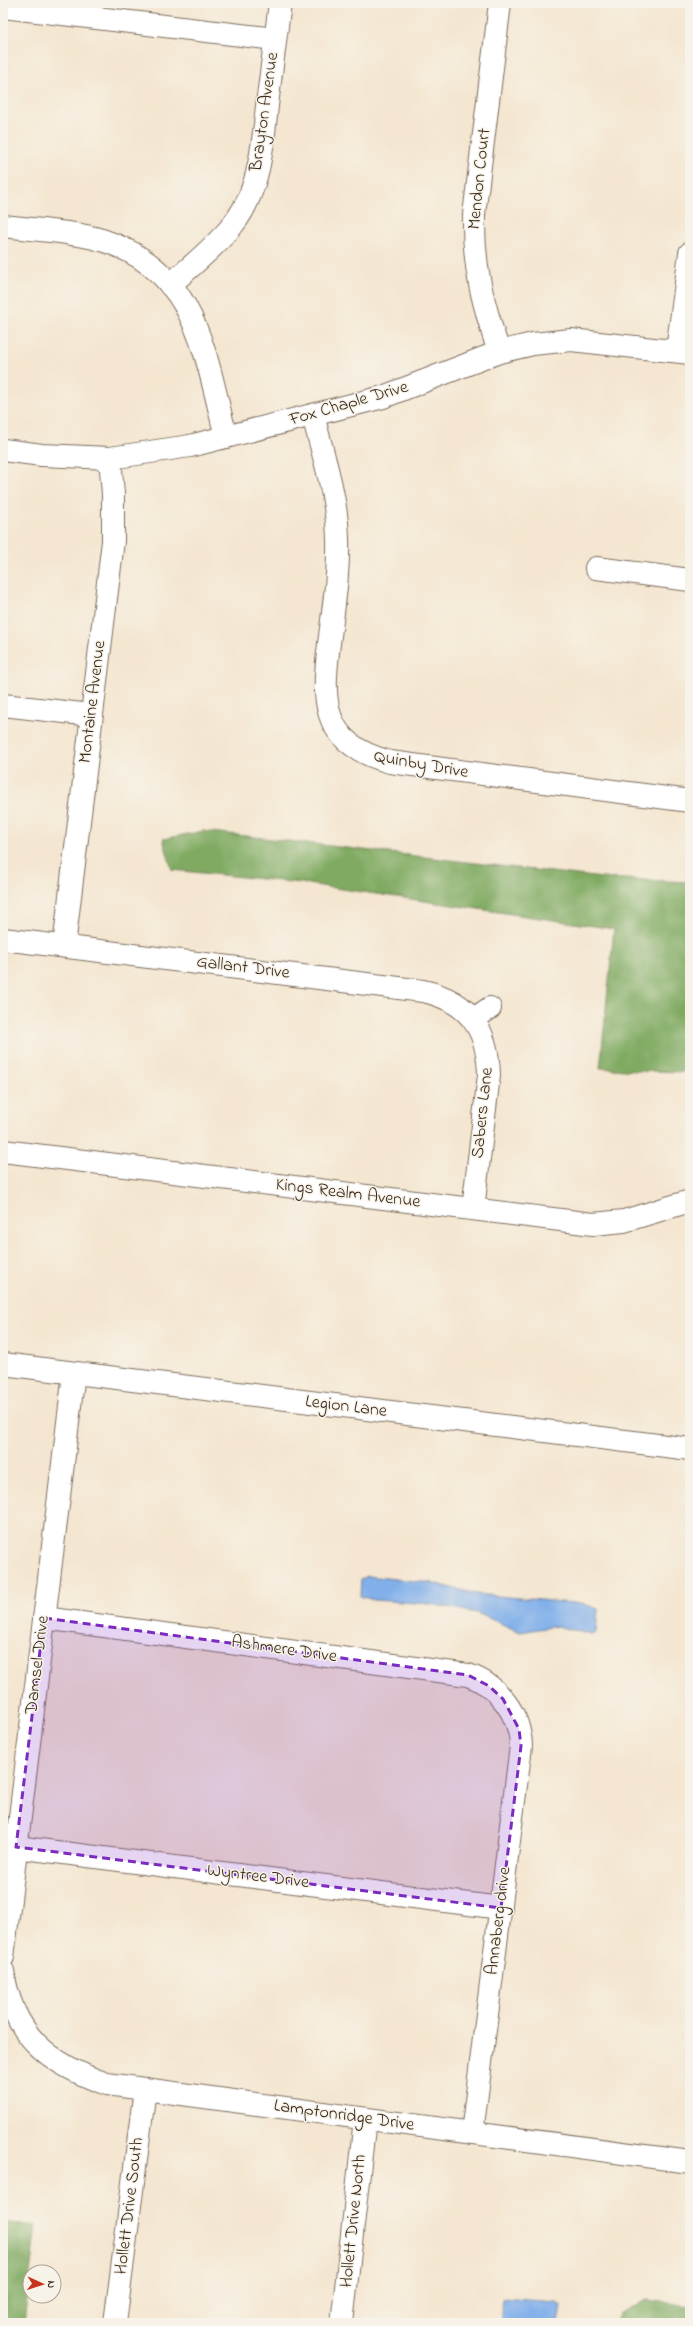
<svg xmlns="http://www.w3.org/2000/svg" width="693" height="2326" font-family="'Indie Flower',sans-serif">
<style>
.forest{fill:#80aa62;stroke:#5e6a40}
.water{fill:#80afea;stroke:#5e6c84}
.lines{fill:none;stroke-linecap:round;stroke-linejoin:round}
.minor-casing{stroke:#7c6c5c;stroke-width:24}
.minor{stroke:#fff;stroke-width:22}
.marked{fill:#7b2cbf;fill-opacity:0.2;stroke:#7b2cbf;stroke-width:3;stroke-dasharray:8 5;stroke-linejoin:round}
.labels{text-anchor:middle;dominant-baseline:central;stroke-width:3;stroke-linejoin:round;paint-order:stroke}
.street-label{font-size:18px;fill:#3b2a1e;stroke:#f7f3e8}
</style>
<rect width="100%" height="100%" fill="#f7f3e8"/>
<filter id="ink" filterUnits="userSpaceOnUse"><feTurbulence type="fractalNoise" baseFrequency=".025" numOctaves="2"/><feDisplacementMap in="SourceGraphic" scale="8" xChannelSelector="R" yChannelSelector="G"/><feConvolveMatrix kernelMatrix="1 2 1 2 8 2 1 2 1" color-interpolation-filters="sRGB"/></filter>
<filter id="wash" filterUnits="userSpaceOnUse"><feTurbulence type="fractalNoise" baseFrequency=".012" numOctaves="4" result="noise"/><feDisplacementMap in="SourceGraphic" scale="16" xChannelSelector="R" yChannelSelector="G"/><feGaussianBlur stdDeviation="0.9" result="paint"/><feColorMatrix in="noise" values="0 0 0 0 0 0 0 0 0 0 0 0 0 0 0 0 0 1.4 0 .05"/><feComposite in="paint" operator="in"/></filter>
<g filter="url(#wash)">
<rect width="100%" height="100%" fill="#f4e6d0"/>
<g class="forest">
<path d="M203,831L603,878L690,882V1072L637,1071L600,1068L614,929L301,883L172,870L163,839Z"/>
<path d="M3,2222L36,2226L24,2323H3Z"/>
<path d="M648,2300L690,2306V2323H615L620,2313Z"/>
</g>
<g class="water">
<path d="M368,1576L433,1583L476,1594L584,1604L598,1609L596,1633L592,1635L557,1626L520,1632L477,1613L430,1604L373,1600L360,1596L361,1579Z"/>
<path d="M503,2298L556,2302L561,2306L558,2323H500Z"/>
</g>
</g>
<g filter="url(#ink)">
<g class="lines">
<g class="minor-casing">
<g id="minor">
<path d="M3,7L275,39"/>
<path d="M3,226C35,230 71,231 102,240C197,270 205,354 226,437"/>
<path d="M170,285C191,266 214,248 232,226C261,191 263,140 268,97C272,65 276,34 280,3"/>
<path d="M677,351L690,253"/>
<path d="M499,352C483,303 473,268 474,215L500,3"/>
<path d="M313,415C323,455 337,497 338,539C339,572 334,604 330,636C322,698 318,743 390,762L690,801"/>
<path d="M3,450L42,455L110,458L190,446L383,397L499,352L533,344L571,340L690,353"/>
<path d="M596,568L690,580"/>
<path d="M3,705L91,715"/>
<path d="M3,939L423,991C469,1001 488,1029 489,1075L473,1209"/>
<path d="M64,946L113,541V494L110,458"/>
<path d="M474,1019L490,1008"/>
<path d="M3,1151L593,1224L624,1221L690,1201"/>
<path d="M3,1364L690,1449"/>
<path d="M44,1618L468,1675C498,1685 520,1714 521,1746L472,2133"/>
<path d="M16,1847L501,1908"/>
<path d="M3,1957L74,1373"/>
<path d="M3,1971C12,2034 48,2064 107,2084L690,2162"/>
<path d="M115,2323L145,2089"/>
<path d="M342,2323L365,2119"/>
</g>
</g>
<use href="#minor" class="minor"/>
</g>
</g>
<path class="marked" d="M44,1618L468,1675L489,1686L503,1699L519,1729L521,1746L501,1908L16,1847Z"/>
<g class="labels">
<g class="street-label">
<text transform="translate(265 112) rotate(-82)">Brayton Avenue</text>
<text transform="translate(480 179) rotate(-84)">Mendon Court</text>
<text transform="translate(349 404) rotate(-16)">Fox Chaple Drive</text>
<text transform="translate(93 702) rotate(-83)">Montaine Avenue</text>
<text transform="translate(421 765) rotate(10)">Quinby Drive</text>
<text transform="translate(243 968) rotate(7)">Gallant Drive</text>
<text transform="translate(483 1113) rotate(-84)">Sabers Lane</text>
<text transform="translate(348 1194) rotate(7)">Kings Realm Avenue</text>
<text transform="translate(346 1407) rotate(7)">Legion Lane</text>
<text transform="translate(284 1650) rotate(8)">Ashmere Drive</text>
<text transform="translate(38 1665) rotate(-83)">Damsel Drive</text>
<text transform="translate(258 1877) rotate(7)">Wyntree Drive</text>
<text transform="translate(499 1921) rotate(-83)">Annaberg drive</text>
<text transform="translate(344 2116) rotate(8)">Lamptonridge Drive</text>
<text transform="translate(130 2206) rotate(-83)">Hollett Drive South</text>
<text transform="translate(354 2221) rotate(-84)">Hollett Drive North</text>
</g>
</g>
<rect width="693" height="2326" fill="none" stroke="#f7f3e8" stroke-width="16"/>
<g transform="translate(42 2284) rotate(93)"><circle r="19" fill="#f7f3e8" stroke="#aca397"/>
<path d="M0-3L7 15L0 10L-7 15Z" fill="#c8321e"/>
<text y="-6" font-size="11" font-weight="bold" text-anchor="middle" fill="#3b2a1e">N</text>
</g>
</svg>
